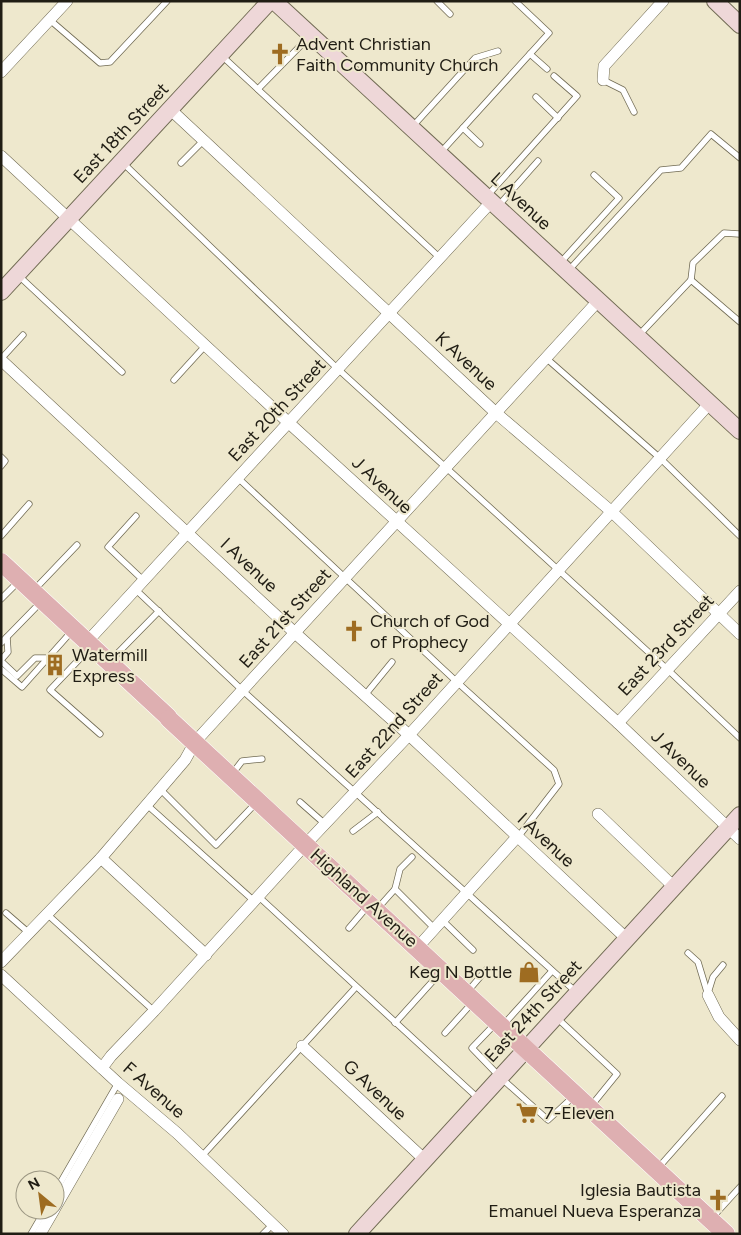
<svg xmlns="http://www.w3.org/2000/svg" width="741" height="1235" font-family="Figtree,sans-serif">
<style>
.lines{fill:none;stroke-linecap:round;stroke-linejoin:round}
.lane-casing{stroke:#716b54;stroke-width:7}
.street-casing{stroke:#716b54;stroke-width:12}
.secondary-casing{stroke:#716b54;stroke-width:18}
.primary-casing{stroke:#fff;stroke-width:19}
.lane{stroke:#fff;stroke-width:5.5}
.street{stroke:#fff;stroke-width:11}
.secondary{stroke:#eed7d8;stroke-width:16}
.primary{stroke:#deafb1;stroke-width:18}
.labels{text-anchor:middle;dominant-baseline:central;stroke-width:4;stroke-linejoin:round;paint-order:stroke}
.poi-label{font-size:18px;fill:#201d14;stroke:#eee8cd;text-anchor:start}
.street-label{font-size:18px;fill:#201d14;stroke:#eee8cd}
</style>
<rect width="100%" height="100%" fill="#eee8cd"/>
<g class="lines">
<g class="lane-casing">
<g id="lane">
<path d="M437,1L450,14"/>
<path d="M50,20L100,63L110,62L167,1"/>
<path d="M530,54L547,69"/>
<path d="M222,56L440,258"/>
<path d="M603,80L623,90L634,112"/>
<path d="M258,89L309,37"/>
<path d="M536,97L558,118"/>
<path d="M413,126L475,58L498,51"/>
<path d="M463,128L480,144"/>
<path d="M441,152L549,33L515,1"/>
<path d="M123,163L339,370L667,669L740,738"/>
<path d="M181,163L204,140"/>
<path d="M488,195L577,96L554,76"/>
<path d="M499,205L538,161"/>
<path d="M561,262L619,198L594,175"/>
<path d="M568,271L661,170L681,168L711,134L740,158"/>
<path d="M19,276L122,372"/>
<path d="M691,280L693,263L724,233L739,234"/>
<path d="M639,335L691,280L740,322"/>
<path d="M546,358L661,459L740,536"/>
<path d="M1,359L23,335"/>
<path d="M174,380L205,346"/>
<path d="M1,457L5,461L1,466"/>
<path d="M238,478L457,682L554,770L559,784L518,837"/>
<path d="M136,516L108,547L143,580"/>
<path d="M1,536L29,504"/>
<path d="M135,589L242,690L575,991"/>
<path d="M34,590L77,545"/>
<path d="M1,599L19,581"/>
<path d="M1,643L41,602"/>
<path d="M90,648L50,690L100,734"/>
<path d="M1,660L8,652L7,637"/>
<path d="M1,661L17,676L35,658H49"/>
<path d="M110,661L159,611"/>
<path d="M1,669L22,687L72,631"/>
<path d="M365,695L392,662"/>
<path d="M232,774L242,761L262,759"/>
<path d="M160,789L216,845L256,803"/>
<path d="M300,802L325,824"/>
<path d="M146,804L254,901"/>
<path d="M353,831L378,812"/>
<path d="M412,857L400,869L395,889L434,928"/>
<path d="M258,896L479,1099"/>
<path d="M378,908L395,889"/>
<path d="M6,913L29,933"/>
<path d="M47,914L154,1011"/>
<path d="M442,920L473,950"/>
<path d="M349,928L367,907"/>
<path d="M688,953L698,962L708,995"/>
<path d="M468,991L487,969"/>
<path d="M708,993L713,977L723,965"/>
<path d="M557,1018L617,1074L591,1106"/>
<path d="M395,1023L441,972"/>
<path d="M496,1023L472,1048L500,1077L548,1120L574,1096"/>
<path d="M504,1024L552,971"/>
<path d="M445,1033L473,1002"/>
<path d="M202,1156L356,987"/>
<path d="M658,1168L722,1096"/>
<path d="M55,1192L118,1083"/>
<path d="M711,1219L740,1187"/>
<path d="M31,1234L45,1210"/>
<path d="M263,1234L273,1224"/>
</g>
</g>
<g class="street-casing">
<g id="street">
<path d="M1,72L67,1"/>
<path d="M603,80L604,66L663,1"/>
<path d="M171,110L496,413L612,512L740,634"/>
<path d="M1,156L289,423L618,723L740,839"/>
<path d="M1,360L295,633L409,735L627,939"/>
<path d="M87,642L492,201"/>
<path d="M618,723L740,591"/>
<path d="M598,814L674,887"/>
<path d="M101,858L206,955"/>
<path d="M418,947L517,837"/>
<path d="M1,962L101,858L185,760L195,742L598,301"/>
<path d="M1,975L118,1083L177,1133L283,1234"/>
<path d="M708,995L719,1017L740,1040"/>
<path d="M302,1046L425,1160"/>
<path d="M102,1068L111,1056L154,1011L305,845L409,735L710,403"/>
<path d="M55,1208L118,1099"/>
<path d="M40,1234L54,1210"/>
</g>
</g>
<g class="secondary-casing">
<g id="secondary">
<path d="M274,1L740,431"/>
<path d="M715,1L740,25"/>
<path d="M1,292L270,1"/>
<path d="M357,1234L740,815"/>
</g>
</g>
<g class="primary-casing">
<g id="primary">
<path d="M1,562L168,717"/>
<path d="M169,719L726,1234"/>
</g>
</g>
<use href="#lane" class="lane"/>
<use href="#street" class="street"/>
<use href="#secondary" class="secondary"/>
<use href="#primary" class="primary"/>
</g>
<defs>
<g id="church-bare" transform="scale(1.725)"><path d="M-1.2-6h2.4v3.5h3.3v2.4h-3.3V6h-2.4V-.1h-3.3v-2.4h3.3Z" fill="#9e6c21" stroke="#eee8cd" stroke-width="2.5" paint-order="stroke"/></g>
<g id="building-bare" transform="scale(1.725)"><path d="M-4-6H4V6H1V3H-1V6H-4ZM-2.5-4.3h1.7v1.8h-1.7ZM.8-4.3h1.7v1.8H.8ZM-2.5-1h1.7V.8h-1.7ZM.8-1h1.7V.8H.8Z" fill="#9e6c21" stroke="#eee8cd" stroke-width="2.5" paint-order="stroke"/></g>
<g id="shop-bare" transform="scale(1.725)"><path d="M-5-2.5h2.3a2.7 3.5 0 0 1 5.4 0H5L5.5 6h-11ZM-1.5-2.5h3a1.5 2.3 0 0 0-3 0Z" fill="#9e6c21" stroke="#eee8cd" stroke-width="2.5" paint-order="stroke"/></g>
<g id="supermarket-bare" transform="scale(1.725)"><path d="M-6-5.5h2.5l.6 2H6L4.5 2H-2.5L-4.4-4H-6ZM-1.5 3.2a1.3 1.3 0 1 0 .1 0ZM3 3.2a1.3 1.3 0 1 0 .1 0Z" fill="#9e6c21" stroke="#eee8cd" stroke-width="2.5" paint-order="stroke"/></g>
</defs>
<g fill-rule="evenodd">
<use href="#church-bare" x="280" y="54"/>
<use href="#church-bare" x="354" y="631"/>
<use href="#building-bare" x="55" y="665"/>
<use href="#shop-bare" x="529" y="972"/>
<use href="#supermarket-bare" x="527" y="1113"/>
<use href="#church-bare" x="718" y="1200"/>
</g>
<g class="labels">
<g class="poi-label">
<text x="296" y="44">Advent Christian<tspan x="296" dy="21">Faith Community Church</tspan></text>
<text x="370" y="621">Church of God<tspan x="370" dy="21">of Prophecy</tspan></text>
<text x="72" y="655">Watermill<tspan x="72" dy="21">Express</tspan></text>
<text x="512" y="972" text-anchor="end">Keg N Bottle</text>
<text x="544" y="1113">7-Eleven</text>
<text x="701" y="1190" text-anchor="end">Iglesia Bautista<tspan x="701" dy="21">Emanuel Nueva Esperanza</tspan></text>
</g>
<g class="street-label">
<text transform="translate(121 133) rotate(-47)">East 18th Street</text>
<text transform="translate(521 201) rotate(43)">L Avenue</text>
<text transform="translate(466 361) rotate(43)">K Avenue</text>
<text transform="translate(277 410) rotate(-47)">East 20th Street</text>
<text transform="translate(382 485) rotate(43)">J Avenue</text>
<text transform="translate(249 565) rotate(43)">I Avenue</text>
<text transform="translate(285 618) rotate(-48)">East 21st Street</text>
<text transform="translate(666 645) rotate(-47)">East 23rd Street</text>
<text transform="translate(394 725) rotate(-48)">East 22nd Street</text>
<text transform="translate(681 759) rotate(44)">J Avenue</text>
<text transform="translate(546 840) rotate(43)">I Avenue</text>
<text transform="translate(364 898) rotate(42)">Highland Avenue</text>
<text transform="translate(533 1011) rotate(-47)">East 24th Street</text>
<text transform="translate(154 1090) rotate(41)">F Avenue</text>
<text transform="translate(375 1090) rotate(43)">G Avenue</text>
</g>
</g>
<rect width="741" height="1235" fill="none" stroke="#201d14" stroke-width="5"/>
<g transform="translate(40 1195) rotate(331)"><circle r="24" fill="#eee8cd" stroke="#9c9783"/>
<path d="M0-4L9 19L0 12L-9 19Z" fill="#9e6c21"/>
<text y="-8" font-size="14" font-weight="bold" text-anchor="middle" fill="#201d14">N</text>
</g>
</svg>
